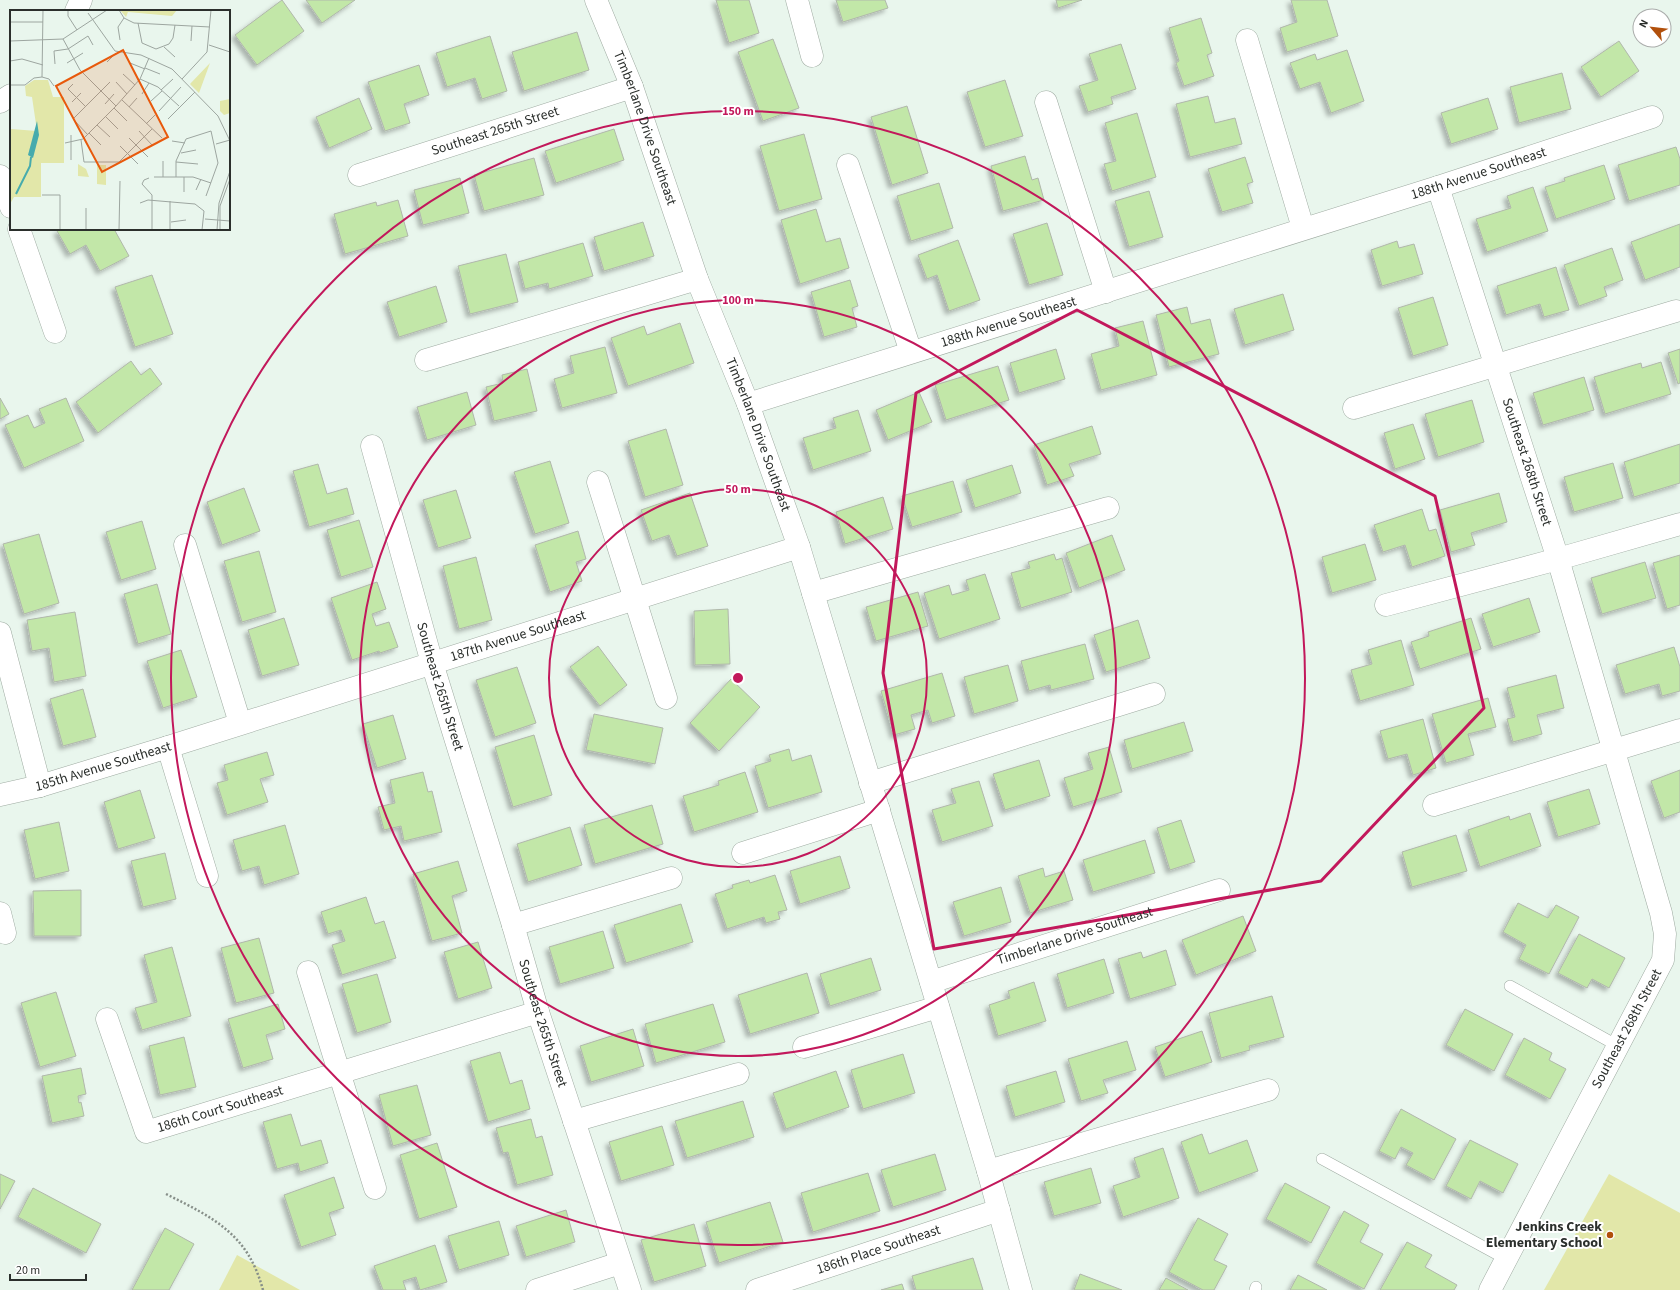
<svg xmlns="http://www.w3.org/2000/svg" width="1680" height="1290" font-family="'Source Sans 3',sans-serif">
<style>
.green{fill:#e2e7a9}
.building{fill:#c2e7a8;stroke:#b0b7ab;filter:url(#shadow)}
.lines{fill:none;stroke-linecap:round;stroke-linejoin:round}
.service-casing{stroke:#9faba2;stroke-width:12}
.minor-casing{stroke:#9faba2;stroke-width:23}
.tertiary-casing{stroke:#9faba2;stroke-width:23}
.path{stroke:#878f89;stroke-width:2.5;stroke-dasharray:2 2;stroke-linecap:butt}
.service{stroke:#fff;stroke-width:11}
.minor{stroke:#fff;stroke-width:22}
.tertiary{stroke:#fff;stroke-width:22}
.marked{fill:none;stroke:#c2185b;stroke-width:3;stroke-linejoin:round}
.ring{fill:none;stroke:#c2185b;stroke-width:2}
.poi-dot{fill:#b1500c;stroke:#fff;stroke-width:1.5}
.labels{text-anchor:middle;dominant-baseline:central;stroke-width:4;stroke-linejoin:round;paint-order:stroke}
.street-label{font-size:14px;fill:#2b2f2c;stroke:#fff}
.poi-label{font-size:14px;font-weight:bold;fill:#2b2f2c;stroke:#fff;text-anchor:end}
.inset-river{fill:none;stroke:#46abad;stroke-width:2}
.inset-road{fill:none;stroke:#9da6a0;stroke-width:1}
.view{fill:#e8590c;fill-opacity:0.15;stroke:#e8590c;stroke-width:2}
.inset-edge{fill:none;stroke:#2b2f2c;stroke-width:2}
.centre{fill:#c2185b;stroke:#fff;stroke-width:2}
.ring-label{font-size:12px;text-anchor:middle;font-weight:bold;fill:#c2185b;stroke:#fff;stroke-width:4;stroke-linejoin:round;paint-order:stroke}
</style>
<defs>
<filter id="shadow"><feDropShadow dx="-3.5" dy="3.5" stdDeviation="2" flood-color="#0004"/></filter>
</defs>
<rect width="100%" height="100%" fill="#e9f6ed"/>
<g class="green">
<path d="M1609,1174L1680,1213V1290H1544Z"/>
<path d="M237,1255L300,1290H219Z"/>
</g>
<g class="building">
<path d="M282,0L304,31L257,65L235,35Z"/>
<path d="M306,0H355L322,23Z"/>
<path d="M716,0H749L759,33L729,43Z"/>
<path d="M836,0H885L888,8L843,22Z"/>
<path d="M1056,0H1082L1058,8Z"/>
<path d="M1291,0H1327L1338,36L1287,52L1280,28L1297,22Z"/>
<path d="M1201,18L1212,53L1207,55L1214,76L1184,86L1176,63L1179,61L1169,28Z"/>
<path d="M577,32L589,70L524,91L512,52Z"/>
<path d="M490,36L507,91L482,99L475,78L447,87L436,53Z"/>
<path d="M773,39L799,108L763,121L738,52Z"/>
<path d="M1619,41L1639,71L1601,97L1581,67Z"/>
<path d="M1121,44L1136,89L1111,97L1113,104L1088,112L1079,86L1098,80L1089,54Z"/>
<path d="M1347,50L1364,101L1331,113L1320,82L1300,89L1290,63L1315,54L1317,60Z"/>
<path d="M419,65L429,95L404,104L410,123L385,131L368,82Z"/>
<path d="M1562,73L1571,109L1519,123L1510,87Z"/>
<path d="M1005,80L1023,136L985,147L967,92Z"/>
<path d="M1208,96L1215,123L1235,118L1242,144L1190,157L1176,104Z"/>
<path d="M359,98L372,129L329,148L316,117Z"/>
<path d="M1488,98L1498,129L1451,144L1441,113Z"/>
<path d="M907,106L928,173L892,185L871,117Z"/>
<path d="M1137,113L1156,177L1112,191L1104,164L1116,161L1105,123Z"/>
<path d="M614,129L624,160L556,183L545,151Z"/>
<path d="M804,134L822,199L779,211L760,146Z"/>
<path d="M1676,147L1680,159V185L1629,201L1618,165Z"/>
<path d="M1025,156L1032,180L1038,178L1044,200L1003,211L991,166Z"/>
<path d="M1245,157L1253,182L1247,184L1253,203L1222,212L1208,169Z"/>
<path d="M534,158L544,195L484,211L474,175Z"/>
<path d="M1604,165L1615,199L1556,219L1545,187L1565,181L1564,178Z"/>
<path d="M460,178L469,213L423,225L414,190Z"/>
<path d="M939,183L953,228L911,241L897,196Z"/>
<path d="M1533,187L1548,231L1487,252L1476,219L1511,208L1507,196Z"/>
<path d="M1149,191L1163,237L1129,247L1115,201Z"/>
<path d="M398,200L408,236L345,254L334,214L376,202L377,206Z"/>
<path d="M816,209L826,242L840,238L849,268L800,284L781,220Z"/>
<path d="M643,222L654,256L604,271L594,237Z"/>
<path d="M1047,223L1063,275L1029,285L1013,234Z"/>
<path d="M1680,224V267L1645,280L1631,242Z"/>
<path d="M62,229H114L129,256L100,271L86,245L70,254L57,231Z"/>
<path d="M958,240L980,300L949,311L937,275L927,279L918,255Z"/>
<path d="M1397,241L1399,248L1414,244L1423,274L1382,286L1371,250Z"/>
<path d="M583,243L593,276L549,289L548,283L525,289L518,262Z"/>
<path d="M1612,248L1623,280L1604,287L1607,296L1579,306L1564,265Z"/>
<path d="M506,254L518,302L470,314L458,266Z"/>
<path d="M1556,267L1569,310L1544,317L1540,304L1506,315L1497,286Z"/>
<path d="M152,275L173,334L135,347L115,287Z"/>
<path d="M850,280L858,306L852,308L857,327L824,337L811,292Z"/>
<path d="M436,286L447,322L399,337L387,302Z"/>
<path d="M1283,294L1294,330L1245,345L1234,309Z"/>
<path d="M1433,297L1448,345L1413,356L1398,308Z"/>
<path d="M1187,307L1191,324L1210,319L1219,354L1169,367L1156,315Z"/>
<path d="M1143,321L1157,375L1101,390L1091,354L1119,346L1115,328Z"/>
<path d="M680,323L694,363L628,386L611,338L644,326L647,335Z"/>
<path d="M605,347L617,393L562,408L554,379L574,373L570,356Z"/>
<path d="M1056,349L1065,379L1019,393L1010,363Z"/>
<path d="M1680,349V383L1678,384L1668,353Z"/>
<path d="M131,361L141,375L150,368L162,384L98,433L76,402Z"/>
<path d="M1661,362L1671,394L1605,414L1594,377L1641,363L1642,368Z"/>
<path d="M998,366L1009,400L946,420L935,385Z"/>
<path d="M527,369L537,411L494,421L486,387L503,383L502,375Z"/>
<path d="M1584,377L1594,410L1543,425L1533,393Z"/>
<path d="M467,392L476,425L427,440L417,407Z"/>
<path d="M919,392L932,422L888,440L876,410Z"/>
<path d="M0,398L9,414L0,419Z"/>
<path d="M66,398L84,441L24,468L5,425L28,415L34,428L45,423L39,409Z"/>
<path d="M1472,400L1484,442L1438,457L1425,414Z"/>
<path d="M858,410L871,451L813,470L803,438L836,428L833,418Z"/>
<path d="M1413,424L1425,459L1395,469L1384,433Z"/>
<path d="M1092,426L1101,454L1069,464L1074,476L1047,485L1034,445Z"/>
<path d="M666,429L683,485L645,497L628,441Z"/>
<path d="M1680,444V483L1634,497L1624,462Z"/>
<path d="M550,461L569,523L535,534L514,472Z"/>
<path d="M1613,463L1623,498L1574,512L1564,477Z"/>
<path d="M318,464L327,494L347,488L354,514L309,527L293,471Z"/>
<path d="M1012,465L1021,493L975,508L966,480Z"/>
<path d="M953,481L962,512L912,527L902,496Z"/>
<path d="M244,488L260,531L222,545L207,502Z"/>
<path d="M456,490L471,538L438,548L423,500Z"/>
<path d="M690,493L708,546L677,556L669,535L652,541L641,510Z"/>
<path d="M1499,493L1507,522L1471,533L1475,545L1451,552L1440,510Z"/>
<path d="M883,497L893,529L845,544L836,512Z"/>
<path d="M1422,509L1429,531L1436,529L1445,556L1412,567L1405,545L1383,552L1374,525Z"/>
<path d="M359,520L373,567L341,577L327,530Z"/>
<path d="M142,521L156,569L121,580L106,532Z"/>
<path d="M578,531L586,559L576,562L582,581L550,592L535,545Z"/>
<path d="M39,534L59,603L24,614L3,544Z"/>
<path d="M1112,535L1125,570L1079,588L1066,553Z"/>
<path d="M1365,544L1376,580L1332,593L1322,557Z"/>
<path d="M259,551L276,612L242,622L224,561Z"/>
<path d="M1054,554L1056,560L1062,558L1072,592L1021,608L1011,573L1030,568L1028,562Z"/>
<path d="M1680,555V605L1667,609L1653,563Z"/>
<path d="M476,557L492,620L459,629L443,566Z"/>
<path d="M1645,562L1656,598L1602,614L1591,578Z"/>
<path d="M985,574L1000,619L939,639L924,593L949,585L952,595L969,590L966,580Z"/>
<path d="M377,582L386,609L372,614L376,626L389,622L398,647L380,653L379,651L352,660L331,598Z"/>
<path d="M157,584L171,634L138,644L124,594Z"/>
<path d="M918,592L928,626L876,641L866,607Z"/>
<path d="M1529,598L1540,632L1493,647L1482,614Z"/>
<path d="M728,609L730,664L695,665L694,611Z"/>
<path d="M75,612L86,676L54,682L49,648L32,651L27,620Z"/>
<path d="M284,618L299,665L262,676L248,630Z"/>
<path d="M1471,618L1481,649L1420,669L1411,642L1429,636L1428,632Z"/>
<path d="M1138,620L1150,658L1106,672L1094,635Z"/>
<path d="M1401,640L1414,685L1360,701L1351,670L1372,664L1368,650Z"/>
<path d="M1085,644L1094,679L1051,690L1050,685L1029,691L1021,661Z"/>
<path d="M598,646L627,685L600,706L570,667Z"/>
<path d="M1674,647L1680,667V691L1662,696L1659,684L1625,694L1616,665Z"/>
<path d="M181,650L197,697L163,708L147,661Z"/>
<path d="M1008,665L1018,701L974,714L964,677Z"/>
<path d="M517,667L536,723L495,737L476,680Z"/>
<path d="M942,673L955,716L932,723L928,710L911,715L915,729L894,735L881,691Z"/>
<path d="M1556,675L1564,708L1537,715L1542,734L1513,742L1507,719L1515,717L1507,688Z"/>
<path d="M731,679L760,707L719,751L690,723Z"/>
<path d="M83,689L96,737L63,746L50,699Z"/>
<path d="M1488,698L1496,727L1468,734L1474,755L1446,763L1432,714Z"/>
<path d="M594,714L663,728L655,764L586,750Z"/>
<path d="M393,715L406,759L377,768L363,724Z"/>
<path d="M1423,719L1436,768L1413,775L1407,754L1388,759L1380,731Z"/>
<path d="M1184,722L1193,751L1132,769L1124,740Z"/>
<path d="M534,735L552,795L513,807L495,747Z"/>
<path d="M1109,747L1122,792L1073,807L1064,778L1093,769L1088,753Z"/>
<path d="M789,749L792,761L811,755L822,792L768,808L755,766L771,761L769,755Z"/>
<path d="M267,752L274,775L260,779L268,802L227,815L217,783L228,780L224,765Z"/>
<path d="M1039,760L1050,796L1005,810L993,774Z"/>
<path d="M1680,770V812L1664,818L1651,781Z"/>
<path d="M423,772L428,792L432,791L442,832L404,841L401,826L384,830L378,807L395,803L390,780Z"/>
<path d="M745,772L758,812L694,832L683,796L719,785L718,781Z"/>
<path d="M979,781L993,826L942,842L932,810L956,803L951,789Z"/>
<path d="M1589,789L1600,824L1558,837L1547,802Z"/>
<path d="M140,790L155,838L118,849L104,802Z"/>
<path d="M652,805L663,844L595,864L584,825Z"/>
<path d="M1530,813L1541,846L1480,867L1468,830L1509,816L1510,820Z"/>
<path d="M1181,820L1195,862L1170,870L1157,828Z"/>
<path d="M59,822L69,871L35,879L24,830Z"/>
<path d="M285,825L299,874L264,885L259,866L242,871L233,840Z"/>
<path d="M570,827L582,865L528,882L517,844Z"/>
<path d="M1456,835L1467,871L1412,887L1402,852Z"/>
<path d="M1145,840L1155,873L1093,892L1083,860Z"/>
<path d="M165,853L176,899L143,907L131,861Z"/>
<path d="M840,856L850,888L800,904L790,871Z"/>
<path d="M458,861L467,891L452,896L462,933L432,941L413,874Z"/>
<path d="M1043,868L1045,877L1064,871L1073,900L1030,913L1018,876Z"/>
<path d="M775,875L787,910L778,912L780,919L766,923L764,917L727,929L715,894L733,888L732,885L749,880L750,883Z"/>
<path d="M1001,887L1011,922L964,936L953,902Z"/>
<path d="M81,890V936H34L33,891Z"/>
<path d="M366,897L375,924L384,921L396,958L342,975L332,945L345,941L341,930L328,934L321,912Z"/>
<path d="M1518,903L1548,918L1556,905L1579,917L1549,974L1519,959L1526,945L1503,932Z"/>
<path d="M681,904L693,942L626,963L614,925Z"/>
<path d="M1243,916L1256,951L1196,975L1182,940Z"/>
<path d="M603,931L614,968L560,984L549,947Z"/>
<path d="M1579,934L1625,958L1609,988L1592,979L1587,988L1558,973Z"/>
<path d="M259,938L274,993L236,1003L221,948Z"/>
<path d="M478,942L492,988L458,999L444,952Z"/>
<path d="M172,947L191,1016L142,1030L135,1008L157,1002L144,955Z"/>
<path d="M1166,950L1176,985L1130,999L1118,959L1141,952L1143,958Z"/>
<path d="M871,958L881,990L830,1006L820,974Z"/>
<path d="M1104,959L1114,993L1067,1008L1057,974Z"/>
<path d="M807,973L819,1013L750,1034L738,995Z"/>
<path d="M377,974L391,1022L357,1033L342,984Z"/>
<path d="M1034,982L1046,1021L998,1036L989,1005L1010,998L1008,991Z"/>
<path d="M56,992L76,1056L40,1067L21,1003Z"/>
<path d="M1272,996L1284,1037L1249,1046L1250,1050L1221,1058L1209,1013Z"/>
<path d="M278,1004L285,1029L266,1035L273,1059L243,1068L228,1019Z"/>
<path d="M713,1004L725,1042L656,1063L645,1024Z"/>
<path d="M1465,1009L1513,1034L1494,1071L1446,1045Z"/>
<path d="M633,1029L644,1066L591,1082L580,1046Z"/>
<path d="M1202,1031L1212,1062L1165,1077L1155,1047Z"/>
<path d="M184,1037L196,1087L160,1095L149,1046Z"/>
<path d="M1524,1038L1552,1053L1549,1060L1566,1069L1550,1099L1505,1075Z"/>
<path d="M1127,1041L1136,1070L1103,1080L1108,1093L1081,1101L1068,1059Z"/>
<path d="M500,1052L510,1084L522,1080L530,1109L488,1122L470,1061Z"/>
<path d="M903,1054L915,1093L863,1109L851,1070Z"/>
<path d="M81,1068L86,1094L78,1096L79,1103L81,1102L84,1116L52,1123L42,1076Z"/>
<path d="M836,1071L849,1107L786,1129L773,1093Z"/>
<path d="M1056,1071L1065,1102L1015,1117L1006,1086Z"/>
<path d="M417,1085L431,1135L393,1146L379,1095Z"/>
<path d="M743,1101L754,1137L687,1158L675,1121Z"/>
<path d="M1401,1109L1456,1139L1434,1180L1406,1165L1413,1153L1401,1147L1395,1159L1379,1151Z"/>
<path d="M291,1114L301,1146L321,1140L328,1163L300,1172L298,1163L277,1169L263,1122Z"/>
<path d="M531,1119L536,1138L542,1136L553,1175L517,1185L508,1152L503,1153L496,1128Z"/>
<path d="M662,1126L674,1165L621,1181L609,1142Z"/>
<path d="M1202,1134L1209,1154L1247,1140L1258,1171L1199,1193L1181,1142Z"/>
<path d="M1470,1140L1518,1164L1503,1193L1480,1181L1471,1199L1446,1186Z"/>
<path d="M437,1143L457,1207L419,1219L400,1155Z"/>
<path d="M1163,1148L1179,1198L1123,1217L1113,1186L1140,1177L1134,1158Z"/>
<path d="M935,1154L946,1190L893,1207L881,1170Z"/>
<path d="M1091,1168L1101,1203L1054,1216L1044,1182Z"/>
<path d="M868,1173L880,1211L813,1232L801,1193Z"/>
<path d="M0,1174L15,1181L0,1209Z"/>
<path d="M334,1177L344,1208L329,1213L336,1235L301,1247L284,1195Z"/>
<path d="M1285,1183L1330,1207L1311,1243L1266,1219Z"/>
<path d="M33,1188L101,1224L86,1253L18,1217Z"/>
<path d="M770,1202L783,1242L719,1263L706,1222Z"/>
<path d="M566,1210L575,1242L526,1257L516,1226Z"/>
<path d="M1344,1211L1369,1225L1360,1242L1383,1254L1364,1289L1316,1263Z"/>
<path d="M1198,1218L1228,1234L1214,1260L1227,1266L1214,1290H1203L1169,1272Z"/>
<path d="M499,1221L509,1255L459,1270L448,1236Z"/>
<path d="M694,1224L706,1266L654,1282L641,1240Z"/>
<path d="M165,1228L194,1244L169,1290H132Z"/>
<path d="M1407,1242L1432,1255L1425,1267L1457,1285L1454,1290H1380Z"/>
<path d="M435,1245L447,1282L420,1290L416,1277L403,1281L406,1290H383L374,1266Z"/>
<path d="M973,1258L983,1290H916L912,1276Z"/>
<path d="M1080,1274L1122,1290H1074Z"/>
<path d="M1298,1275L1327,1290H1290Z"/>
<path d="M1166,1278L1188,1290H1159Z"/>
<path d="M902,1284L904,1290H881Z"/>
</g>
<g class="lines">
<g class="service-casing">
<g id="service">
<path d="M1510,986L1618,1046"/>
<path d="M1322,1159L1506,1259"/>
<path d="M1255,1290L1256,1287"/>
</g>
</g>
<g class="minor-casing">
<g id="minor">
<path id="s1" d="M596,0L632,87L697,279L748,404L799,547L988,1171L1021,1290"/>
<path d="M797,0L812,56"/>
<path d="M1247,40L1303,228"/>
<path d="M1046,102L1106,292"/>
<path d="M848,165L911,352"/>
<path id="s2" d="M359,175L632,87"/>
<path d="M0,176L11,207"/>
<path id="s3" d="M1438,187L1558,559L1661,913L1665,934L1663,960L1490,1290"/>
<path d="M19,229L55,332"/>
<path d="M426,360L697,279"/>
<path id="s4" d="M748,404L1438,187L1652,117"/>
<path d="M1354,408L1676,311"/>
<path id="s5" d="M372,446L432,663L513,925L538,1012L630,1290"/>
<path d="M598,482L666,698"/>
<path d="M185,545L240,723"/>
<path d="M813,593L1108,508"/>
<path d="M1386,605L1558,559L1680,524"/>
<path d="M0,633L40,786"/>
<path d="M168,747L207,876"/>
<path d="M870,783L1154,694"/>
<path id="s6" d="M0,795L40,786L168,747L799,547"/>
<path d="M1434,805L1680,730"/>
<path d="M743,853L879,810"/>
<path d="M0,913L5,933"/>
<path d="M513,925L671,878"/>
<path d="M308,972L375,1188"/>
<path id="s7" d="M931,982L1219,890"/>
<path id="s8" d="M107,1019L146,1132L538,1012"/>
<path d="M804,1047L938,1007"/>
<path d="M574,1121L738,1074"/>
<path d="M988,1171L1268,1090"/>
<path d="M537,1290L620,1263"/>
<path id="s9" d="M757,1290L999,1210"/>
</g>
</g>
<g class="tertiary-casing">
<g id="tertiary">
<path d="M76,11L81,0"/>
<path d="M0,102L11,95"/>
</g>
</g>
<path class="path" d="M166,1194C214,1218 248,1234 263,1290"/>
<use href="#service" class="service"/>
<use href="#minor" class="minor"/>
<use href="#tertiary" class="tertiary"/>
</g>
<path class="marked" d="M1077,310L1435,496L1484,708L1321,881L934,949L883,673L916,393Z"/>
<g class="ring">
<circle cx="738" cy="678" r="189"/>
<circle cx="738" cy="678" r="378"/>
<circle cx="738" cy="678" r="567"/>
</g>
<circle class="poi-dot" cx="1610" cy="1235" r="4"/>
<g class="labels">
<g class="street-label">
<text stroke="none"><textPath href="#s1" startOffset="137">Timberlane Drive Southeast</textPath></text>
<text stroke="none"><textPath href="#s2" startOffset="143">Southeast 265th Street</textPath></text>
<text stroke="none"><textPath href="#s4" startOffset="766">188th Avenue Southeast</textPath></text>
<text stroke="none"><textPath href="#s4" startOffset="273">188th Avenue Southeast</textPath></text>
<text stroke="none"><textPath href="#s1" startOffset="464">Timberlane Drive Southeast</textPath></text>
<text stroke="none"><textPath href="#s3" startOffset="289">Southeast 268th Street</textPath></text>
<text stroke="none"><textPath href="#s6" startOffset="542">187th Avenue Southeast</textPath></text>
<text stroke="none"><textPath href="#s5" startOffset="250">Southeast 265th Street</textPath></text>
<text stroke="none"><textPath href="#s6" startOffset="107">185th Avenue Southeast</textPath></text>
<text stroke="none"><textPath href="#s7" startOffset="151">Timberlane Drive Southeast</textPath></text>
<text stroke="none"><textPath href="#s5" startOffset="602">Southeast 265th Street</textPath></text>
<text transform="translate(1627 1029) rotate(-62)">Southeast 268th Street</text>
<text stroke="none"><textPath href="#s8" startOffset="197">186th Court Southeast</textPath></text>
<text stroke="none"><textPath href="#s9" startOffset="128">186th Place Southeast</textPath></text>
</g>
<g class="poi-label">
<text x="1602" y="1227">Jenkins Creek<tspan x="1602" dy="16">Elementary School</tspan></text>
</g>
</g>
<g transform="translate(10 10)">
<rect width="220" height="220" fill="#e9f6ed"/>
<path d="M110,0H167L162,6L118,2L116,7ZM200,53L189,83L180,74ZM24,70H38L43,87H54V153H31V187H4L0,194V99L1,119L27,121L22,87L16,86L15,76ZM220,89V103L214,105L210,101V91ZM68,154L76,159L79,167L68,166ZM87,155H96V175L87,174Z" fill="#e2e7a9"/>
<path d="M27,111L29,125L23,148L18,145Z" fill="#46abad"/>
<path class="inset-river" d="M6,184L20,156L21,147"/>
<path class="inset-road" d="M58,0V6L67,20M109,0L114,8L124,13L200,17M78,3L105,41L131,45L162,59L208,106L220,131M0,12H33M128,13L132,33L146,39L159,34L163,28L165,15M53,29L70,60L106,96M110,30L108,17L114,8M0,31L53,29L97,0M181,31L182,16M199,35L220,42M154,37L165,47M0,51L12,49L33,55M97,52L106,43M57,53L73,43M120,53L135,59M45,54L44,41L58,39L78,26L83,35M135,58L150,64M113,64L125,75M32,67L33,0M130,69L148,77L169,96M172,69L197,42L201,0M106,72L117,84M63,74L58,79L75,96M0,75H15L24,68L32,67L39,69L44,76M151,80L163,69M132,84L139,73M112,90L152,128M141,91L152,81M62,92L71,83M95,94L104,84M119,97L127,88M104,98L117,111M149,101L171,77M96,107L108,119M158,109L185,82M136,114L145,105M87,115L100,127M129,121L142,135M79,123L91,135M78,125L63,109L100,72M119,128L138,147M71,130L74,152H109L142,119M162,131L175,133M55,133L73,129L106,96L130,69L139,48M206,134L220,130M110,136L128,154M171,143L186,140M61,150V125M166,152L188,154M144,167H183L201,173M153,167V151M166,167V151L176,129L201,121L208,153L196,186M139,168L134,170L132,174L142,185V220M186,180L191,169M174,182V167M32,185H50V220M160,191V220M130,193L138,190L185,194L194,201L192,220M195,209L220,211M161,212L176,210M76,220V198M109,220L110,171M207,220L209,193L220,161M210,220V196L220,169"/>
<path class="view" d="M113,40L158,127L92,162L46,76Z"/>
<rect width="220" height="220" class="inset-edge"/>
</g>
<circle cx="738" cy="678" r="6" class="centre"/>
<g class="ring-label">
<text x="738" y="115">150 m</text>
<text x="738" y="304">100 m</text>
<text x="738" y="493">50 m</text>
</g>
<g transform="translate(1652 28) rotate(298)"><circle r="19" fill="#ffffff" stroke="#aaacab"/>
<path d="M0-3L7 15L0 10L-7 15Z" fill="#b1500c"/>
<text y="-6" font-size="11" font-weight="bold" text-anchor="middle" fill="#2b2f2c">N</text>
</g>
<path d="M10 1274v6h76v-6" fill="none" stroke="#2b2f2c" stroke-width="2"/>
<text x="16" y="1274" font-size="12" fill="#2b2f2c" stroke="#ffffff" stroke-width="3" paint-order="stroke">20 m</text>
</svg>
